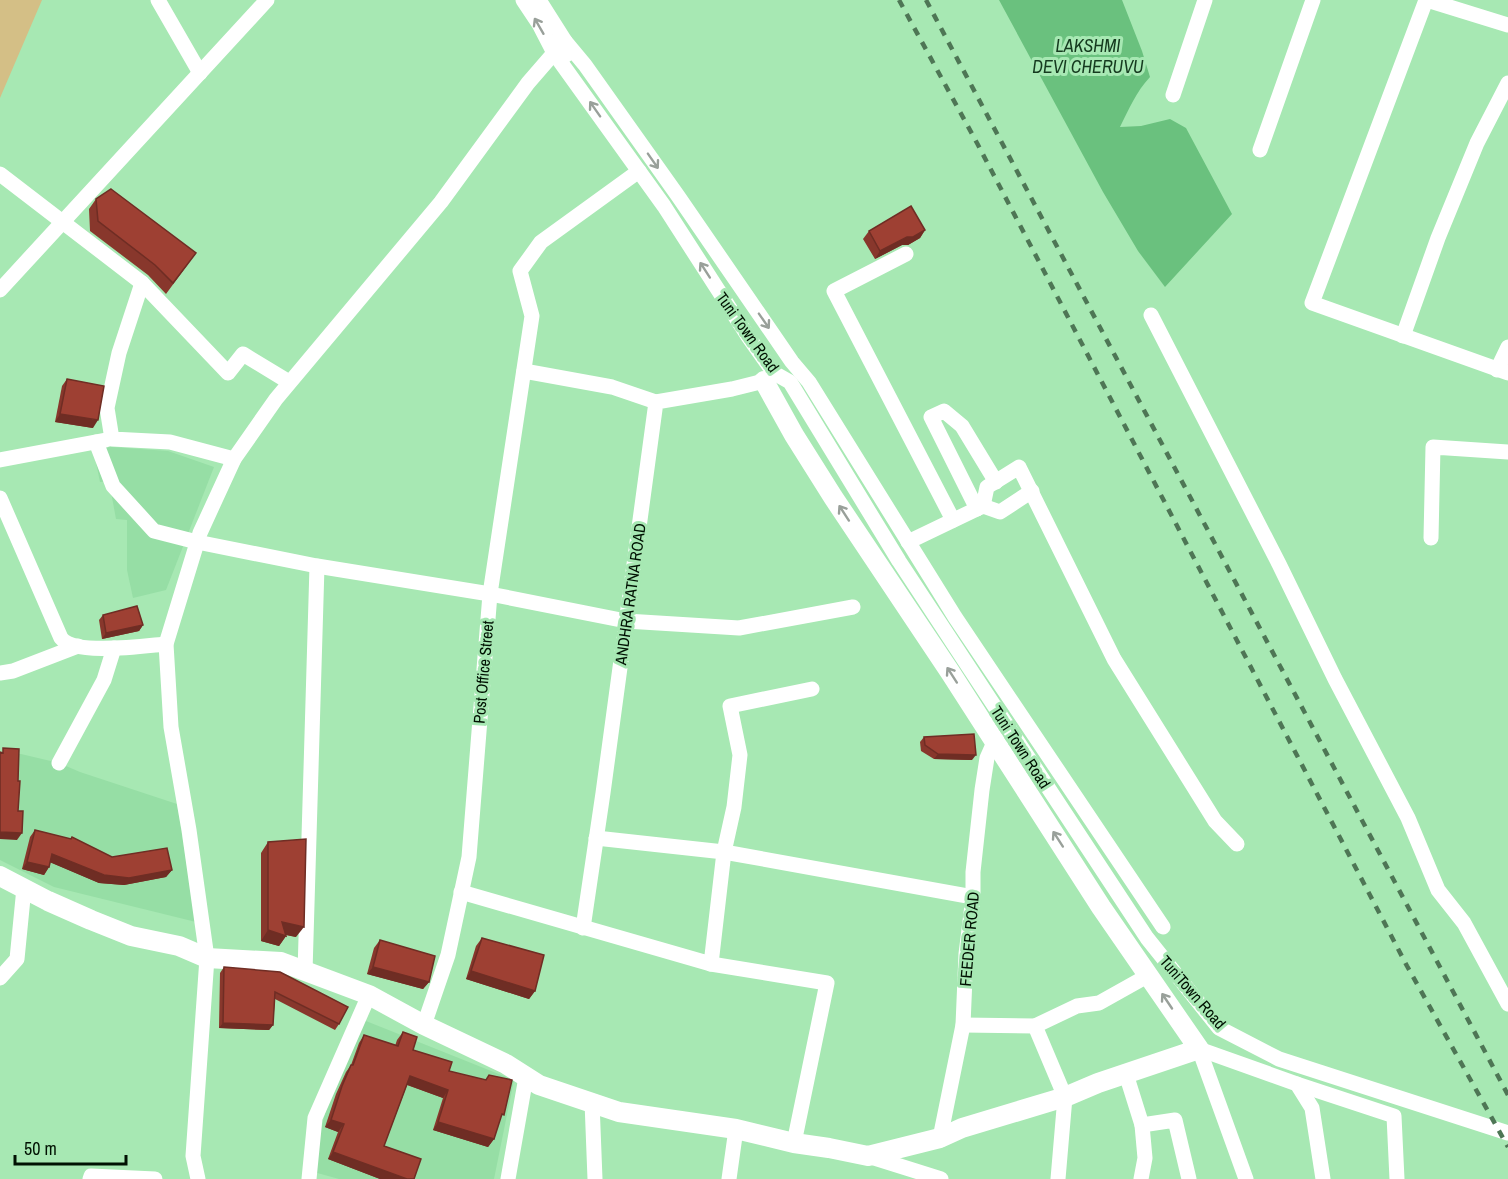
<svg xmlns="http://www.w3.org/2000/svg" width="1508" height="1179" font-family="'Archivo Narrow',sans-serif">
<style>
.built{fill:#96dea5}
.green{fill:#d4bf86}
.water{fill:#6ac17e}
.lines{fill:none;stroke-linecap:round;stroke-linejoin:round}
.minor{stroke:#fff;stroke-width:15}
.major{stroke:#fff;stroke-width:20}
.rail{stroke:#4e7655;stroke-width:4.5;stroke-dasharray:8 8;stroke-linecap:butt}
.wall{fill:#88372c}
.shaded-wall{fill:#6f2d24}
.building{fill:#9e4033;stroke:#6f2d24;stroke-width:1.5}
.oneway{stroke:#99a09a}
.labels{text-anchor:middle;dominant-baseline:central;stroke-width:6;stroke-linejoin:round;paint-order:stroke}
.street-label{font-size:16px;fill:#001102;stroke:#a7e8b3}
.water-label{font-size:18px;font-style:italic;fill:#153a1f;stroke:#a7e8b3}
</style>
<rect width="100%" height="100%" fill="#a7e8b3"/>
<g class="built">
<path d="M112,447L168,451L214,467L166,590L133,598L127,570V520L116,519L109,481L100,482L93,448Z"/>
<path d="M0,754H21L59,763L80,772L177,804L196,922L54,887L0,860Z"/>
<path d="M361,1019L514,1080L494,1179H339L310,1171L328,1102Z"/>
</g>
<path class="green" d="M0,0H42L0,98Z"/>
<path class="water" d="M999,0H1122L1142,51L1150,77C1136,92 1129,109 1120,127L1141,126L1170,119L1186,128L1232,214L1165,287L1138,251L1103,192Z"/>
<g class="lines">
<g class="minor">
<path d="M158,0L200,73"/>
<path d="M523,0L539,24L554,53L664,206L749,338L774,373L790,382L899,561L1147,938L1219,1028L1279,1059L1508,1133"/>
<path d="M539,0L565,41"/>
<path d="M1426,0L1312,303L1508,373"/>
<path d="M1427,0L1508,25"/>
<path d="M569,46C570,52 568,55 562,57L554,53L556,42L565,41L585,65L678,196L792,362L809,382L955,617L1163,927"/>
<path d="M1173,95L1205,0"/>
<path d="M1260,150L1313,0"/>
<path d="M0,174L142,283L228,373L243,354L289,382"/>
<path d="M906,254L834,291L953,520"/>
<path d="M142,283L119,353L107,408L112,439L170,442L234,459"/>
<path d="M0,290L267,0"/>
<path d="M1151,315L1279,564L1335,679L1408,818L1438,890L1464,923L1508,1004"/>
<path d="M1403,336L1438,238L1477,143L1508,83"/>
<path d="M1497,370L1508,347"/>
<path d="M524,371L612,387L656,402"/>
<path d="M96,442L113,486L154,531L197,542L317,566L490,594L626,621L739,628L853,607"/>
<path d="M0,460L106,440"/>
<path d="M0,498L61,638C75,656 143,646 166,644"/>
<path d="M983,506L987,487L1019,467L1114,659L1215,821L1237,844"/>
<path d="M977,509L931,417L944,411L962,426L996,482"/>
<path d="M1431,538L1433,447L1508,452"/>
<path d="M908,542L983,506L1000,512L1032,491"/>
<path d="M0,673L13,671L78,646"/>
<path d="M59,763L104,680L114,648"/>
<path d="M596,838L724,852L973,897"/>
<path d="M461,892L711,964L724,852L734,807L740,755L730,706L812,689"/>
<path d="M583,928L603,793L656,402L732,389L764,381L772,375"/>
<path d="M711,964L827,983L794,1143"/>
<path d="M305,972L317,566"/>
<path d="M0,978L17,959L24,888"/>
<path d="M424,1025L448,955L469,857L490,594L532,316L520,271L541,242L639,171"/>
<path d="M963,1025L1035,1026"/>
<path d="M1199,1049L1297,1084L1312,1108L1323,1179"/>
<path d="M1199,1049L1246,1179"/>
<path d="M1126,1074L1142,1125"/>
<path d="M1297,1084L1394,1116L1397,1179"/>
<path d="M592,1102L595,1179"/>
<path d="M940,1138L963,1025L966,954L973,897V872L982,790L987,758L995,740"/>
<path d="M868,1156L941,1179"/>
<path d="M90,1179L91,1176L155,1179"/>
<path d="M198,1179L193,1156L207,958L189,830L171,727L166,644L200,533L234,459L276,399L441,202L528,83L554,53"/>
<path d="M309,1179L315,1118L369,995"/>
<path d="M508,1179L526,1077"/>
<path d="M729,1179L736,1129"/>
<path d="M1058,1179L1065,1097L1035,1026L1077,1006L1099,1003L1149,975"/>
<path d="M1141,1179L1145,1158L1142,1125L1175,1120L1189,1179"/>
</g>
<path class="major" d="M0,876L48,901L91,920L131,936L179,946L207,958L281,962L369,995L424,1025L506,1064L539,1085L619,1112L736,1129L794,1143L829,1148L868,1156L940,1138L962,1128L1065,1097L1098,1083L1199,1049L1101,907L950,672L833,497L794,435L764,381"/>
<g class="rail">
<path d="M899,0L977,143L1407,966L1508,1147"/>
<path d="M926,0L1508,1095"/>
</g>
</g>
<g class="wall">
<path d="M96,199L188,264L166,294L148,275L90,231L89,209Z"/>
<path d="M925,230L920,238L908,245H902L875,259L863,239L869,231Z"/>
<path d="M67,379L93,428L55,422L62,386Z"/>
<path d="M103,615L143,625L139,631L102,639L99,620Z"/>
<path d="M924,737L972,760L934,759L921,751L920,742Z"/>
<path d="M35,830L70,839L72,837L112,857L172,870L166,877L124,885L99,883L50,862L49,867L44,875L22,869L30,837Z"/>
<path d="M268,842L296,937L285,935L286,936L279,946L261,941V853Z"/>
<path d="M482,938L535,991L529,999L466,979L476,946Z"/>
<path d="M380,940L429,982L423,989L367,974L374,948Z"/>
<path d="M224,967L339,1024L335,1030L275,999L273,1025L269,1030L219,1028L220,973Z"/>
<path d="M403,1032L413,1050L449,1071L499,1122L494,1139L488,1147L433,1130L443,1098L407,1085L384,1146L414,1179H380L328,1159L338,1132L325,1127L336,1094L346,1072L351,1065L359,1043L364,1035L395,1046L397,1040Z"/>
</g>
<g class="shaded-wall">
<path d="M925,230L920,238L908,245H902L875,259L880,251L907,237Z"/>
<path d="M60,414L98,420L93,428L55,422Z"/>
<path d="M143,625L139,631L102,639L106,633Z"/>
<path d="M938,754L976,755L972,760L934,759Z"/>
<path d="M0,832L22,833L17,840L0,839Z"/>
<path d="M52,854L172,870L166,877L124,885L99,883L47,861Z"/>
<path d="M27,862L49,867L44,875L22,869Z"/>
<path d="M282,922L304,927L296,937L275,932Z"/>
<path d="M268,930L286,936L279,946L261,941Z"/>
<path d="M373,967L429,982L423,989L367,974Z"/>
<path d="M471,971L535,991L529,999L466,979Z"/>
<path d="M223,1023L273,1025L269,1030L219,1028Z"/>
<path d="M410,1076L448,1090L443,1098L405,1084Z"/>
<path d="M331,1120L344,1124L338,1132L325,1127Z"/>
<path d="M438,1122L494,1139L488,1147L433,1130Z"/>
<path d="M333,1152L407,1179H380L328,1159Z"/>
</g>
<g class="building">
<path d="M111,189L196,253L173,283L155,265L98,221L96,199Z"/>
<path d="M911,206L925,230L913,237H907L880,251L869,231Z"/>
<path d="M67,379L104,386L98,420L60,414Z"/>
<path d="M137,606L143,625L106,633L103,615Z"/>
<path d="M974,734L976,755L938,754L925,745L924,737Z"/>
<path d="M3,748L19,749L18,781H20L18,811H23L22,833L0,832V752L3,753Z"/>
<path d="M35,830L71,839L72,837L112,857L167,848L172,870L129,878L104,875L52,854L49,867L27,862Z"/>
<path d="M306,839L304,927L282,922L286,936L268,930V842Z"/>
<path d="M482,938L544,955L535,991L471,971Z"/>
<path d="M380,940L435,956L429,982L373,967Z"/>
<path d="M224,967L280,972L348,1007L339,1024L275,992L273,1025L223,1023Z"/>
<path d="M403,1032L417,1037L413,1050L452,1062L449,1071L486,1080L489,1075L512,1080L504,1115L502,1114L494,1139L438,1122L448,1090L410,1076L384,1146L421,1159L414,1179H407L333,1152L344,1124L331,1120L342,1086L351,1065H353L364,1035L398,1046Z"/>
</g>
<defs><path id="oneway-shaft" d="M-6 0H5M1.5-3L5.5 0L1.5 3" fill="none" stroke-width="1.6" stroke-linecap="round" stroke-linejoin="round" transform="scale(1.5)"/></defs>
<g class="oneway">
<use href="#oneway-shaft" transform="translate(539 26) rotate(-120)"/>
<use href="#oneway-shaft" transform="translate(595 109) rotate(-125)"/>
<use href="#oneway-shaft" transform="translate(653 161) rotate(55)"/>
<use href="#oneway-shaft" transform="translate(705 270) rotate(-123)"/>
<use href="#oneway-shaft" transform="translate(764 321) rotate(55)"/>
<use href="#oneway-shaft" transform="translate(844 513) rotate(-123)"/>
<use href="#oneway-shaft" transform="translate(952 675) rotate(-123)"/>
<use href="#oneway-shaft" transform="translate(1058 839) rotate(-123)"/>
<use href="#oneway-shaft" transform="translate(1167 1001) rotate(-124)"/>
</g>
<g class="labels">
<g class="street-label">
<text transform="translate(748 332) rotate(54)">Tuni Town Road</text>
<text transform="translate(630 594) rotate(-82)">ANDHRA RATNA ROAD</text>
<text transform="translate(483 672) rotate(-85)">Post Office Street</text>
<text transform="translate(1021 747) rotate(57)">Tuni Town Road</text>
<text transform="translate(969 939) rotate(-85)">FEEDER ROAD</text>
<text transform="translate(1193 992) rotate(49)">TuniTown Road</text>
</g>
<g class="water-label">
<text x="1088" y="45">LAKSHMI<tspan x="1088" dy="21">DEVI CHERUVU</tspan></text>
</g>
</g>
<path d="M15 1155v9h111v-9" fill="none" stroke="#001102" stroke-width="3"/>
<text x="24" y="1155" font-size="18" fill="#001102" stroke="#a7e8b3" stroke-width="4.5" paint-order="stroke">50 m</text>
</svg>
